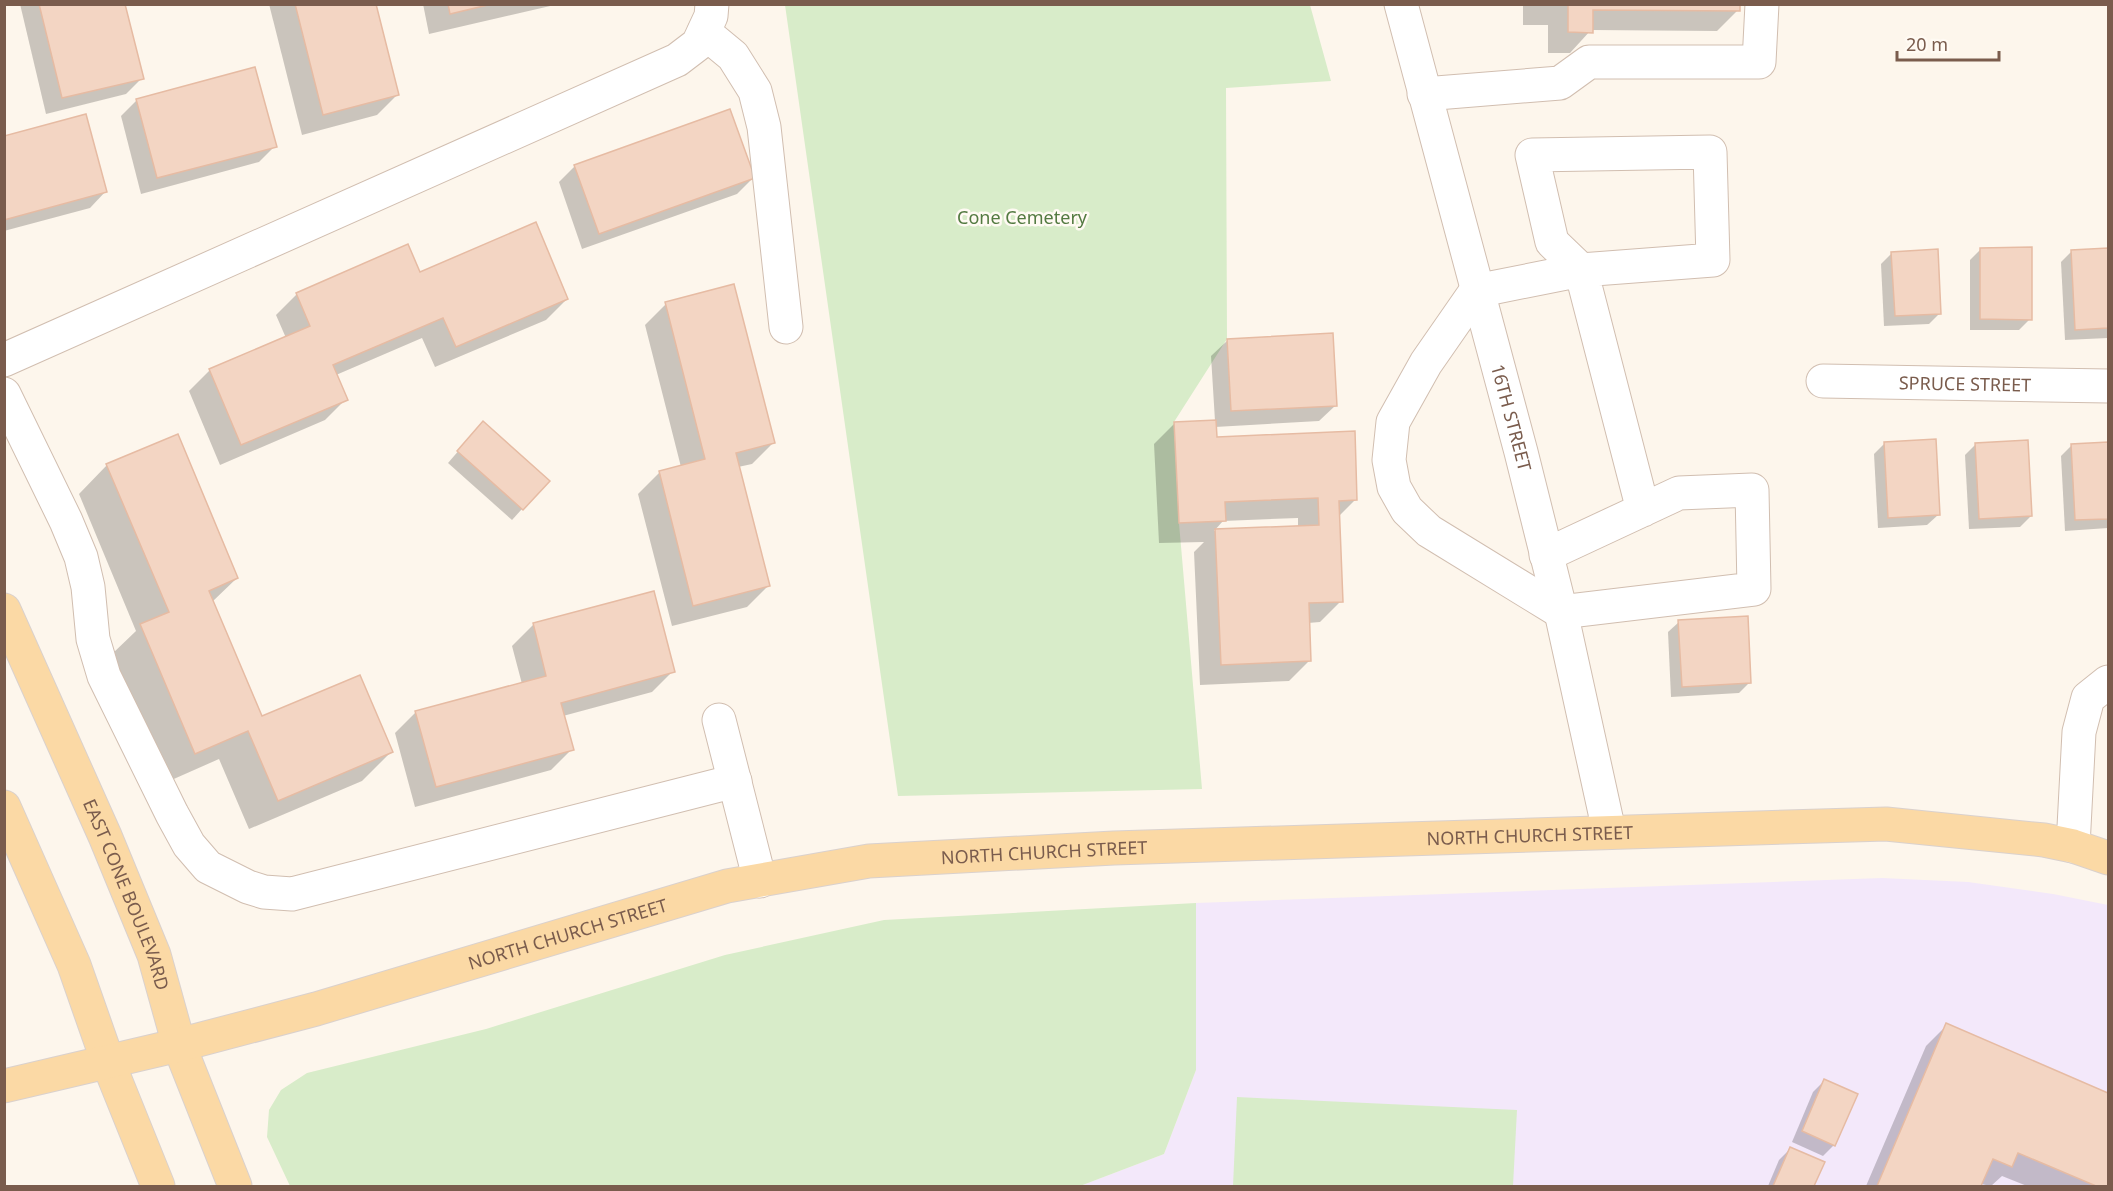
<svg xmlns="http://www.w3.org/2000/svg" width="2113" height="1191" font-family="'Noto Sans',sans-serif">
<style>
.education{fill:#f3e8fa}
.green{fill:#d8ecc9}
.shadow{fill:#0003;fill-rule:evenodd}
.building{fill:#f3d5c3;stroke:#e6bba3;stroke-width:1.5}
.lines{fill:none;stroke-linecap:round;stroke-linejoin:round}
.minor-casing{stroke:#d1beb0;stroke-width:35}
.major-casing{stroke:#dad1cd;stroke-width:35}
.minor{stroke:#fff;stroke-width:33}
.major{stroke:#fbd9a5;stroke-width:33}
.labels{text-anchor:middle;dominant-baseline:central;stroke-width:5;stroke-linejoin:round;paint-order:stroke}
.park-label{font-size:18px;fill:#537a41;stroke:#fffaf3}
.street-label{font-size:18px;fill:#7a5c4d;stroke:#fffaf3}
</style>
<rect width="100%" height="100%" fill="#fdf6ec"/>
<path class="education" d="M1882,878L1968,882L2053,894L2108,905V1186H1080L1164,1154L1196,1070V903Z"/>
<g class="green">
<path d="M785,5H1310L1331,81L1226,88L1227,339L1174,422L1179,523L1202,789L898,796Z"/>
<path d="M1196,903V1070L1164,1154L1080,1186H290L267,1137L269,1110L281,1090L307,1073L486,1029L725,955L884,920Z"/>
<path d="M1237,1097L1517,1110L1513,1186H1233Z"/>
</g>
<g class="shadow">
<path d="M20,4H124L142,78L126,94L46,114Z"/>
<path d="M269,4H374L398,94L377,115L302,135Z"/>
<path d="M423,4H559L429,34Z"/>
<path d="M1523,4H1738V10L1717,31L1591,30L1570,53H1548V25H1523Z"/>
<path d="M137,100L275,146L259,162L141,194L121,116Z"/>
<path d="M4,138L106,191L90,208L4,231Z"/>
<path d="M575,166L753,178L737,194L582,249L559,182Z"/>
<path d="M1981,249L2030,319L2019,330H1970V260Z"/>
<path d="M2108,249V338L2065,340L2061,262L2072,251Z"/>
<path d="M1892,253L1940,313L1929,324L1884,326L1881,264Z"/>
<path d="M419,274L567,299L546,320L435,367L422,338L336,375L346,399L325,420L220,465L189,391L210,370L286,338L276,315L297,294Z"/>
<path d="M666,304L773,443L752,464L738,467L768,586L747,607L672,626L638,494L659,473L681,467L645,325Z"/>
<path d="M1228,340L1336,405L1319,421L1215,427L1216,438L1356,499L1338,517L1341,601L1320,622L1308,623L1310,660L1289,681L1200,685L1194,552L1204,542L1159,543L1154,444L1175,423L1215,421L1211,356ZM1298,518V527L1214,531L1223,521Z"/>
<path d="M473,434L522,509L512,520L448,463Z"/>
<path d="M1885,443L1938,515L1927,525L1878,528L1874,454Z"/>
<path d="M2108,443V528L2065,531L2061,456L2072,445Z"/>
<path d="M1976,444L2031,516L2020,527L1969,529L1965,455Z"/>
<path d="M107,465L237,578L212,602L261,718L391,752L362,781L249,829L219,759L167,782L112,654L136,631L79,494Z"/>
<path d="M1679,622L1750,682L1739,693L1671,697L1668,632Z"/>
<path d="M533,625L673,671L652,692L563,716L572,749L551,770L415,807L395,733L416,712L522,684L512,646Z"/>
<path d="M1947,1025L2108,1095V1186H2027L2002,1176L1991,1186L1981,1184L1979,1186H1866L1926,1046Z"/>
<path d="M1824,1081L1834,1145L1823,1156L1792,1142L1813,1092Z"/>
<path d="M1790,1149L1823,1163L1813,1186H1768L1779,1160Z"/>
</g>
<g class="building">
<path d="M39,4H125L144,79L62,98Z"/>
<path d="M295,4H376L399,95L323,115Z"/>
<path d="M448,4H492L450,14Z"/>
<path d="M1740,4V11L1593,10V33L1568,32V5H1544Z"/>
<path d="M255,67L277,147L157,178L136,99Z"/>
<path d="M730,109L755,178L599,234L574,165Z"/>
<path d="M86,114L107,192L4,220V136Z"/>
<path d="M536,222L568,299L456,347L443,318L333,365L348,400L241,445L209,369L310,326L296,293L408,244L420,272Z"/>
<path d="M2032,247V320L1980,319V248Z"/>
<path d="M2108,248V328L2075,330L2071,250Z"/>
<path d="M1938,249L1941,314L1895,316L1891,252Z"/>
<path d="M734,284L775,443L736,453L770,586L693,606L659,471L705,459L665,302Z"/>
<path d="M1333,333L1337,406L1231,411L1227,339Z"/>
<path d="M1216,420L1217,437L1355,431L1357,500L1339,501L1343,602L1309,603L1311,661L1221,665L1215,529L1319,525L1318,498L1225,502L1226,521L1179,523L1174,422Z"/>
<path d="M483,421L550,481L523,510L457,451Z"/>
<path d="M178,434L238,578L209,591L262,716L360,675L393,752L278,801L248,731L195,754L140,624L169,612L106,464Z"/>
<path d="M1936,439L1940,515L1888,518L1884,442Z"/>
<path d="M2028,440L2032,516L1979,519L1975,443Z"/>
<path d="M2108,442V519L2075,520L2071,444Z"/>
<path d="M654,591L675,672L561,703L574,750L436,787L415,711L546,676L533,623Z"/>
<path d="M1748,616L1751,683L1682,687L1678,620Z"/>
<path d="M1946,1023L2108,1093V1186H2096L2018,1153L2012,1167L1993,1159L1981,1186H1877Z"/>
<path d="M1824,1079L1858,1094L1835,1146L1802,1131Z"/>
<path d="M1790,1147L1825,1162L1814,1186H1773Z"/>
</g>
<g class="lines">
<g class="minor-casing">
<g id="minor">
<path id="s1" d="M1401,4L1521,452L1561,612L1609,831"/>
<path d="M704,32L733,56L755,91L764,127L786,327"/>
<path d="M1424,94L1560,83L1589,62H1759L1762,4"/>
<path d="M4,360L677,60L698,44L711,16L712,4"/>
<path id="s2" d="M1823,381L2108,386"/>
<path d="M4,394L66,521L81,557L88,587L93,639L104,676L172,814L189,845L208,867L248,887L264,892L292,894L735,781"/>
<path d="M1546,555L1679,493L1752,490L1754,589L1561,612L1429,531L1407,510L1394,487L1389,460L1393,422L1426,363L1476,291L1581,270L1713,260L1710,152L1532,155L1552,242L1581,270L1643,510"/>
<path d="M719,720L760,881"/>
<path d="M2073,846L2079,732L2088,698L2108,682"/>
</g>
</g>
<g class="major-casing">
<g id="major">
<path id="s3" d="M4,610L105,836L154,955L179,1045L235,1186"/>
<path d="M4,807L74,965L108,1062L158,1186"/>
<path id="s4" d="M4,1086L179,1045L316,1009L727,886L869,861L1114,848L1886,824L2044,840L2073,846L2108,858"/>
</g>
</g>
<use href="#minor" class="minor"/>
<use href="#major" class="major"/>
</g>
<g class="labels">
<g class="park-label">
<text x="1022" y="217">Cone Cemetery</text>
</g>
<g class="street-label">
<text stroke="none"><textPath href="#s2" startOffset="142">SPRUCE STREET</textPath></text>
<text stroke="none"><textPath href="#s1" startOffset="428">16TH STREET</textPath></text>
<text stroke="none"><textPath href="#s4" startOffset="1556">NORTH CHURCH STREET</textPath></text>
<text stroke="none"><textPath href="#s4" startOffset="1070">NORTH CHURCH STREET</textPath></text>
<text stroke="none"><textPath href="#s3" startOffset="310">EAST CONE BOULEVARD</textPath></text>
<text stroke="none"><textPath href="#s4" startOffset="584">NORTH CHURCH STREET</textPath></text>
</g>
</g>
<rect width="2113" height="1191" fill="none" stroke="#7a5c4d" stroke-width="12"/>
<path d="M1897 51v9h102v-9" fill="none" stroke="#7a5c4d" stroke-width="3"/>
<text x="1906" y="51" font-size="18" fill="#7a5c4d" stroke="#fffaf3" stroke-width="4.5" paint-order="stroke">20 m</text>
</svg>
